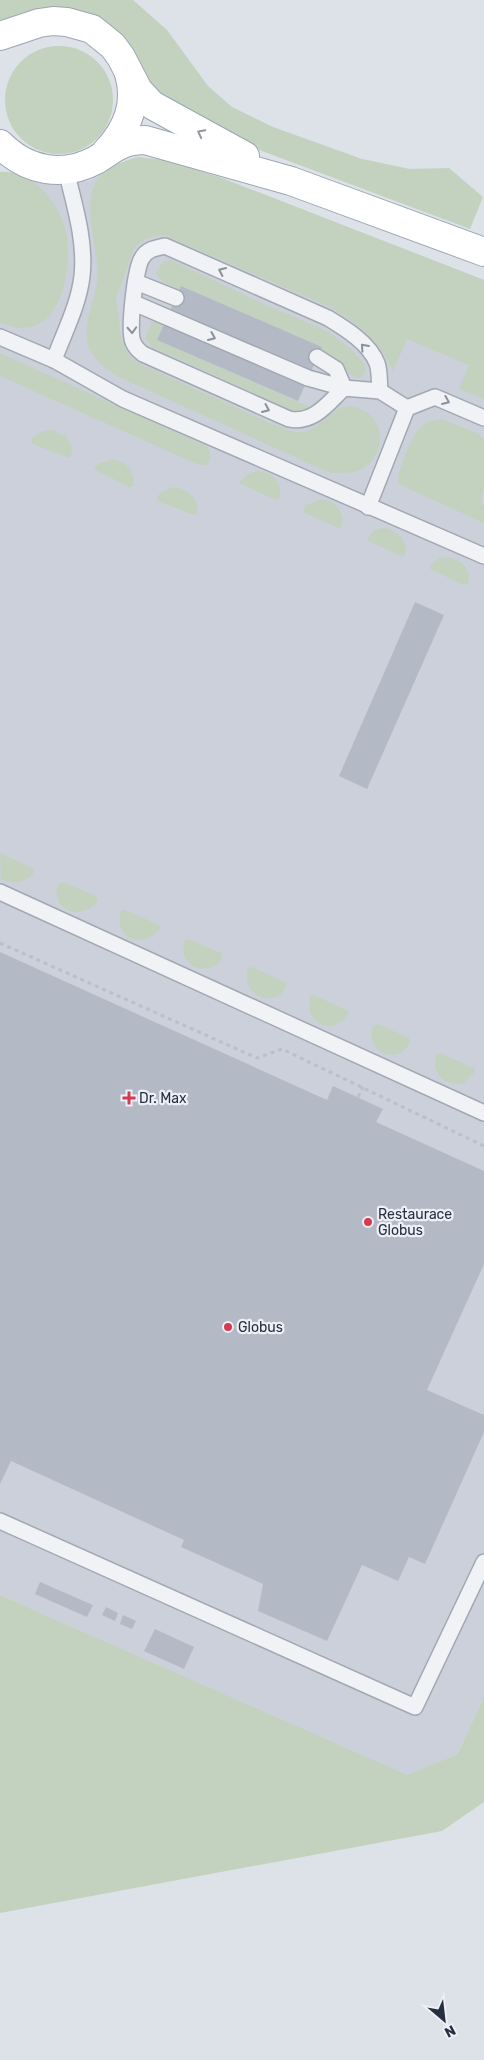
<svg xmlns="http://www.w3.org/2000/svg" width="484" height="2060" font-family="Rubik,sans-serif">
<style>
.built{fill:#cbd0da}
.green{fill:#c3d2be}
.building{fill:#b4bac5}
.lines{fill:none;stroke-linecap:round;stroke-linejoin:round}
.service-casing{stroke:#a2a8b2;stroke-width:18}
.primary-casing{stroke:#9ca5b4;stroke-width:30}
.path{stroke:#bbbfc7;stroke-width:3;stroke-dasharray:4 4;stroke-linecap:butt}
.service{stroke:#f0f2f6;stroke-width:15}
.primary{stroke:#fff;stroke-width:28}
.oneway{stroke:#9297a0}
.oneway2{stroke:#8b909b}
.poi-dot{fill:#d63a4f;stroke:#edf0f6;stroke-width:2}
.labels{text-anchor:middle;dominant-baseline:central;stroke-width:4.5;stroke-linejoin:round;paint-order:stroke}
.poi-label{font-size:14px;fill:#262f40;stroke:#edf0f6;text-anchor:start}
</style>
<rect width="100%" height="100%" fill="#dde1e8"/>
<path class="built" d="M137,157L163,160L219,177L484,280V1696L458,1754L407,1776L0,1595V172L12,173L33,181L63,186L91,180L116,165Z"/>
<g class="green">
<path d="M0,0H133L167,30L208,86L232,107L273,127L362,159L410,169L449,168L483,197L470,229L230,139L161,100L146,84L137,56L119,33L94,16L0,24Z"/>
<circle cx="59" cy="100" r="54"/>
<path d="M137,157L163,160L219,177L484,280V399L459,389L469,365L407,339L393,371C377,338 362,328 332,308L164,235C151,236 143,239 134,248L116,298L121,337L128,354L136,362L275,425C281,427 290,432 297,432C324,435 332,393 365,411C388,425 383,459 360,470C351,474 339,473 330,473L119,377C108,370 94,361 89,348C80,324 98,297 98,273C97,249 84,206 94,186C102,168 120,163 137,157Z"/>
<path d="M0,172C31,169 60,203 66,232C72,262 65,328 22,328C15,328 7,325 0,323Z"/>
<path d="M171,260L255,300L329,332L353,351L364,364L366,371L364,375L358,379L353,376L320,350L321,347L181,286L179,290C170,286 160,283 156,273L163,262Z"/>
<path d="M152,321L163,325L157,340L310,407L309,410L301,413L296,412L152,347L145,338Z"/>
<path d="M0,353L208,447L211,459L206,465H199L0,376Z"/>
<path d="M442,419L477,433L484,439V486L481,500L484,507V523L398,484C398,469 411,435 423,425C428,421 436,420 442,419Z"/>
<path d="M51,430C64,432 78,445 69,458L33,444L31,441C35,433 42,431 51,430Z"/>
<path d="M113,459C126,462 136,471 133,486L129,487L94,469L98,464Z"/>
<path d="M260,471C274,474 283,484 279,499L276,500L241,484L240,481C246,475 251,472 260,471Z"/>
<path d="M176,487C188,490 202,501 196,514L193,515L159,501L157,498C161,490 168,488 176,487Z"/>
<path d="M322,499C336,502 341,509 343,522L341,527L338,528L305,513L304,510L306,505Z"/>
<path d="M384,528C396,530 409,540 405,555L401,556L368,541L367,538L376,530Z"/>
<path d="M446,557C460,559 472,568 468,584L464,585L432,570L429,567L439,558Z"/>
<path d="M0,853L32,868L34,870L33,874C23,884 13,884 1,879Z"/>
<path d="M63,882L96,896L98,901C81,922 50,911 58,884Z"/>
<path d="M125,910L159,925L160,928C144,951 113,939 121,911Z"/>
<path d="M189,939L221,953L223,957C215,969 206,971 192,966C184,958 181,951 185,940Z"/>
<path d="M252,967L285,982L287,985C277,1010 240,997 248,968Z"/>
<path d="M311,994L347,1010L349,1014C331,1039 302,1022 311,994Z"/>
<path d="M378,1024L409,1038L410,1042C398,1067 364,1052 373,1026Z"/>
<path d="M440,1053L474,1068L475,1072L464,1083C446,1087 431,1075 436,1056Z"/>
<path d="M0,1595L407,1775L458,1754L484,1696V1802L442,1831L0,1913Z"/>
</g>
<g class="building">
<path d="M181,286L322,347L298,401L157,340Z"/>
<path d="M415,602L444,615L367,789L339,776Z"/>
<path d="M0,952L327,1100L333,1086L383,1109L376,1122L484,1171V1264L427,1390L484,1415V1432L425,1564L409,1557L398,1581L362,1565L327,1641L258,1611L263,1584L181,1547L184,1540L11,1461L0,1484Z"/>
<path d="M40,1582L93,1605L87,1617L35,1594Z"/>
<path d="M106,1607L118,1613L115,1621L102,1615Z"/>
<path d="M123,1615L136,1621L132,1629L120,1624Z"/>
<path d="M155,1629L194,1647L184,1669L144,1651Z"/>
</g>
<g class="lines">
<g class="service-casing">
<g id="service">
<path d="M136,282L176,298"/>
<path d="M134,303L308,378L344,388"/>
<path d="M0,337L54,360L123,399L484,556"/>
<path d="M317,357L336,369L344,388"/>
<path d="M54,360C64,333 79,304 82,276C86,241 74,204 66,170"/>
<path d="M407,408L435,397L484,418"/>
<path d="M368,507L407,408L380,391L344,388C328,403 314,424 289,419L143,354C139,351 135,347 133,342C128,332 135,268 142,258C147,249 156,248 165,246L328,318C346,329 369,343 377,363C380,371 379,382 380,391"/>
<path d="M0,892L484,1113"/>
<path d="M0,1521L415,1707L484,1562"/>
</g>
</g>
<g class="primary-casing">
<g id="primary">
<path d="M0,36L39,23L53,21L67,22L92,29L113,46L121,57L138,90L152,105L245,156"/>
<path d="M0,144C26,171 63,178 96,160C114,149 122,140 145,140L291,181L484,252"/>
<path d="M106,152C127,130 138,104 129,74"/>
</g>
</g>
<g class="path">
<path d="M0,943L257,1058L282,1049L484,1146"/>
<path d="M358,1097L363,1087"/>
</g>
<use href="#service" class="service"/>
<use href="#primary" class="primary"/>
</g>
<defs><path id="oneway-chevron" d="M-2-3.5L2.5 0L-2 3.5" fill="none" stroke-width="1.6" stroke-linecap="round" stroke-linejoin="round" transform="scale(1.25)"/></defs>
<use class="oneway" href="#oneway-chevron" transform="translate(201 133) rotate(-152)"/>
<g class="oneway2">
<use href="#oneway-chevron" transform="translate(222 271) rotate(-155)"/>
<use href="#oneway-chevron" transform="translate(132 330) rotate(87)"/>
<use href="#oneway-chevron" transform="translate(212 337) rotate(23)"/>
<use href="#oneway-chevron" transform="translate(364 347) rotate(-132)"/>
<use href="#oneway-chevron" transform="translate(446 401) rotate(23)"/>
<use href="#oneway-chevron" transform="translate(266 409) rotate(24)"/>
</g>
<g class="poi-dot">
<path d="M126.5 1090.5h5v5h5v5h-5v5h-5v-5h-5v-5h5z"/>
<circle cx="368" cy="1222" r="5"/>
<circle cx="228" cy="1327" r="5"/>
</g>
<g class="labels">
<g class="poi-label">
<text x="139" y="1098">Dr. Max</text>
<text x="378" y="1214">Restaurace<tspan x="378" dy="16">Globus</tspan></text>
<text x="238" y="1327">Globus</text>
</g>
</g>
<g transform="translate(444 2020) rotate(152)" stroke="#edf0f6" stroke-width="4" paint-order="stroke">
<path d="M0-4L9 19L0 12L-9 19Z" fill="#262f40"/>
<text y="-8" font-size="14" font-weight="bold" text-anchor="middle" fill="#262f40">N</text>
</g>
</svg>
